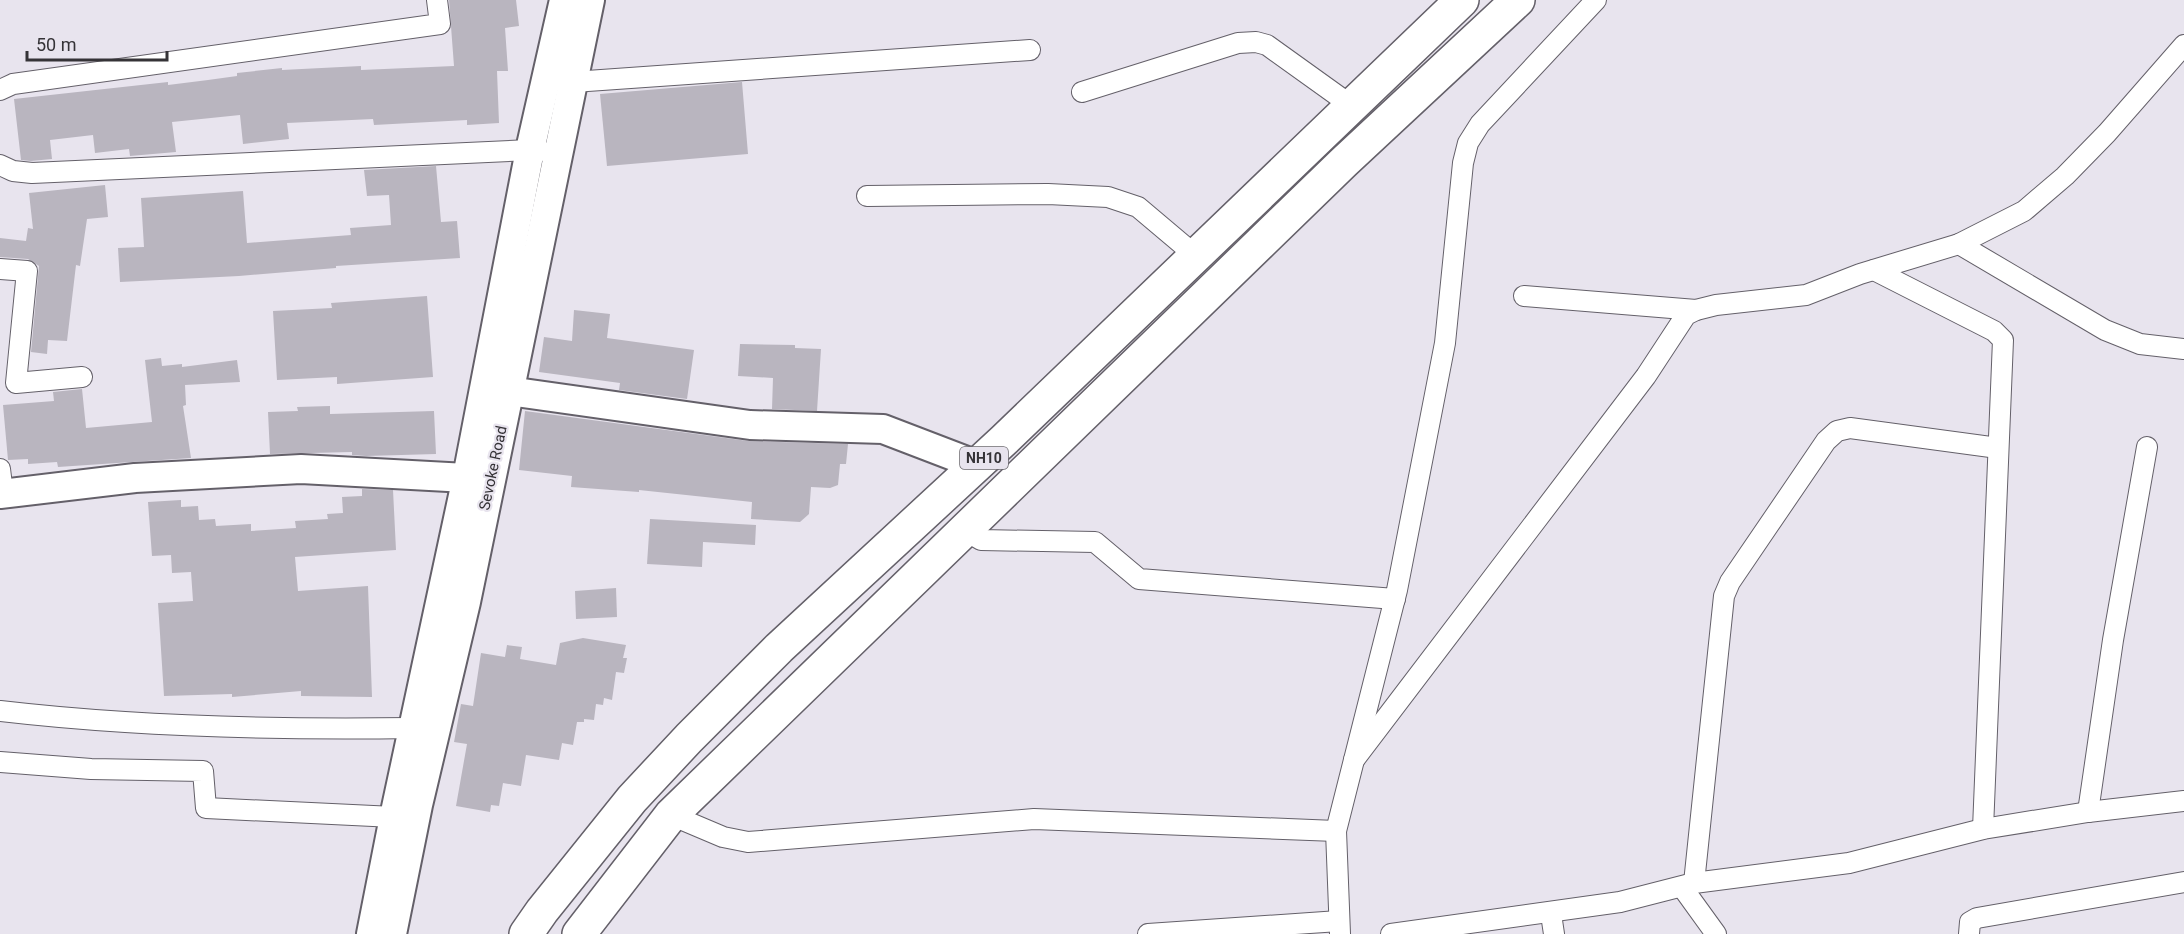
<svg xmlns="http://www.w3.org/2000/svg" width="2184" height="934" font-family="Roboto,sans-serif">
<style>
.building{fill:#b9b5bf}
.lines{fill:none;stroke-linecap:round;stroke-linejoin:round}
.street-casing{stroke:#646069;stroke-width:22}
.secondary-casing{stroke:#646069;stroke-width:32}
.highway-casing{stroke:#646069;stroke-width:36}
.street{stroke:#fff;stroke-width:20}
.secondary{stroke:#fff;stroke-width:28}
.highway{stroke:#fff;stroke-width:33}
.labels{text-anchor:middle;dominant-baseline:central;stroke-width:4.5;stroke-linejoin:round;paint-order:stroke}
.shield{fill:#e8e4ee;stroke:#6b686e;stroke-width:1.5}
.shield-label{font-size:14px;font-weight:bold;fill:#353337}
.street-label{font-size:15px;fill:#353337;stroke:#e8e4ee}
</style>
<rect width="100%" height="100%" fill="#e8e4ee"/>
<g class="building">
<path d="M449,0H516L519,26L505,28L508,71H497L499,123L467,125V120L374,125L373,119L287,123L289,139L243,144L240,115L172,122L176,152L130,156L129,149L95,153L93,135L50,140L52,159L31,161L21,160L14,99L168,82V85L208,80L237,76V73L282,68V70L361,66V70L454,66Z"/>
<path d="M742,82L748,154L607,166L600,94Z"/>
<path d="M436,166L441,222L457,221L460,258L336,266V268L239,276L120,282L118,248L144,247L141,198L243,191L247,243L351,235L350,228L391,225L389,195L367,196L364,170Z"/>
<path d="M105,185L108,217L87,219L80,266L76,265L67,341L48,340L47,354L31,352L39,266L28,259L0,257V238L26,241L28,228L33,229L29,193Z"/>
<path d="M427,296L433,377L337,384V377L277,380L273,311L332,308L331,303Z"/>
<path d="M574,310L610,314L607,338L694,350L687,399L619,390L620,383L539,372L544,337L572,341Z"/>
<path d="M740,344L795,345V348L821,349L817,411L772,409L773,378L738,376Z"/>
<path d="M161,358L162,366L182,364V367L237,360L240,382L185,385L186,405L183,406L191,458L58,467L57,462L28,464V459L8,460L3,405L54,401L53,392L82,389L86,428L152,422L145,360Z"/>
<path d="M330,406V414L434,411L436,454L366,456L352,455V452L270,454L268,412L298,411L297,407Z"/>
<path d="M525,411L748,441L848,444L846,464H840L838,485L830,488L811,487L809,514L800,522L751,519L752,502L639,490V492L571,487L572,476L519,470Z"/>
<path d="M362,489L393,490L396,550L295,557L298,591L368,586L372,697L301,696V691L232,697V694L164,696L158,603L193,601L191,572L172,573L171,555L152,556L148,502L181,500V507L198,506L199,520L215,519L216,526L251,524V531L296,528L295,521L328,519L327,514L343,513L342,497L362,496Z"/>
<path d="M650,519L756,525L755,545L703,542L702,567L647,564Z"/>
<path d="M616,588L617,617L576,619L575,591Z"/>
<path d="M583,638L626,645L623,658H627L624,673L616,672L612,700L604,698L603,705L596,704L594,720L584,719V722H577L573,745L562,743L559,760L526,755L521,786L503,783L499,806L491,805L490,812L456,806L467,744L454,742L461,704L473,706L481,653L505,657L507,645L522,647L520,659L556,665L560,643Z"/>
</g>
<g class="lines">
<g class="street-casing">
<g id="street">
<path d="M573,82L1030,50"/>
<path d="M0,90L13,84L440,24L437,0"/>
<path d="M1082,92L1238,43L1256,42L1267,45L1352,106"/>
<path d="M0,165L13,171L32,173L530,150L541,151"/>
<path d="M867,196L1048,194L1108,197L1138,207L1196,256"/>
<path d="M1959,244L2105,330L2140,344L2184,349"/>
<path d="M0,269L27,271L16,383L82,377"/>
<path d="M1874,270L1994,331L2003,340L1983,829"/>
<path d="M1524,296L1696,310"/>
<path d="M0,469L3,493"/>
<path d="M964,530L981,540L1095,542L1139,579L1395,599"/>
<path d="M0,711C137,727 275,730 413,728"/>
<path d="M1354,760L1646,376L1686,315L1696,310L1716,305L1806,295L1860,274L1959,244L2024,211L2065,176L2107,133L2184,45"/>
<path d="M0,762L91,769L203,771L206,808L394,817"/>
<path d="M2088,812L2113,640L2147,447"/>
<path d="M671,815L723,837L748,842L1034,819L1336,831"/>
<path d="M1694,883L1724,596L1730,582L1826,441L1837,431L1850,428L1998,448"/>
<path d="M1682,887L1716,934"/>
<path d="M1551,914L1554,934"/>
<path d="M1148,934L1339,921"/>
<path d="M1340,934L1336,831L1397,590L1445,343L1463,163L1468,143L1480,124L1596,0"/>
<path d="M1391,934L1620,902L1694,883L1849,863L1983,829L2088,812L2184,801"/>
<path d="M1969,934L1970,922L1977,918L2184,882"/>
</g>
</g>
<g class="secondary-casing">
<g id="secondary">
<path d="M509,391L750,425L883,429L977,465"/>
<path d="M0,494L135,478L301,469L485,479"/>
<path d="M371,934L394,817L467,477L530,150L564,0"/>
<path d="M392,934L418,805L466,602L590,0"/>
</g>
</g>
<g class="highway-casing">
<g id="highway">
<path d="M526,934L542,911L632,799L689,738L779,648L1004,440L1462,0"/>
<path d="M579,934L671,815L1344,162L1518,0"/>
</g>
</g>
<use href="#street" class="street"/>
<use href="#secondary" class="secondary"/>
<use href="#highway" class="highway"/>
</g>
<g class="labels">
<rect class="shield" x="960" y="447" width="48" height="22" rx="4.5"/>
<g class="shield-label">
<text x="984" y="458">NH10</text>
</g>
<g class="street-label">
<text transform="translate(493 468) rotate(-78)">Sevoke Road</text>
</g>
</g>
<path d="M27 51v9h140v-9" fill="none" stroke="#353337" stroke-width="3"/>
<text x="36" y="51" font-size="18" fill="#353337" stroke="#e8e4ee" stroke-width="4.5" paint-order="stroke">50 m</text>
</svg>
